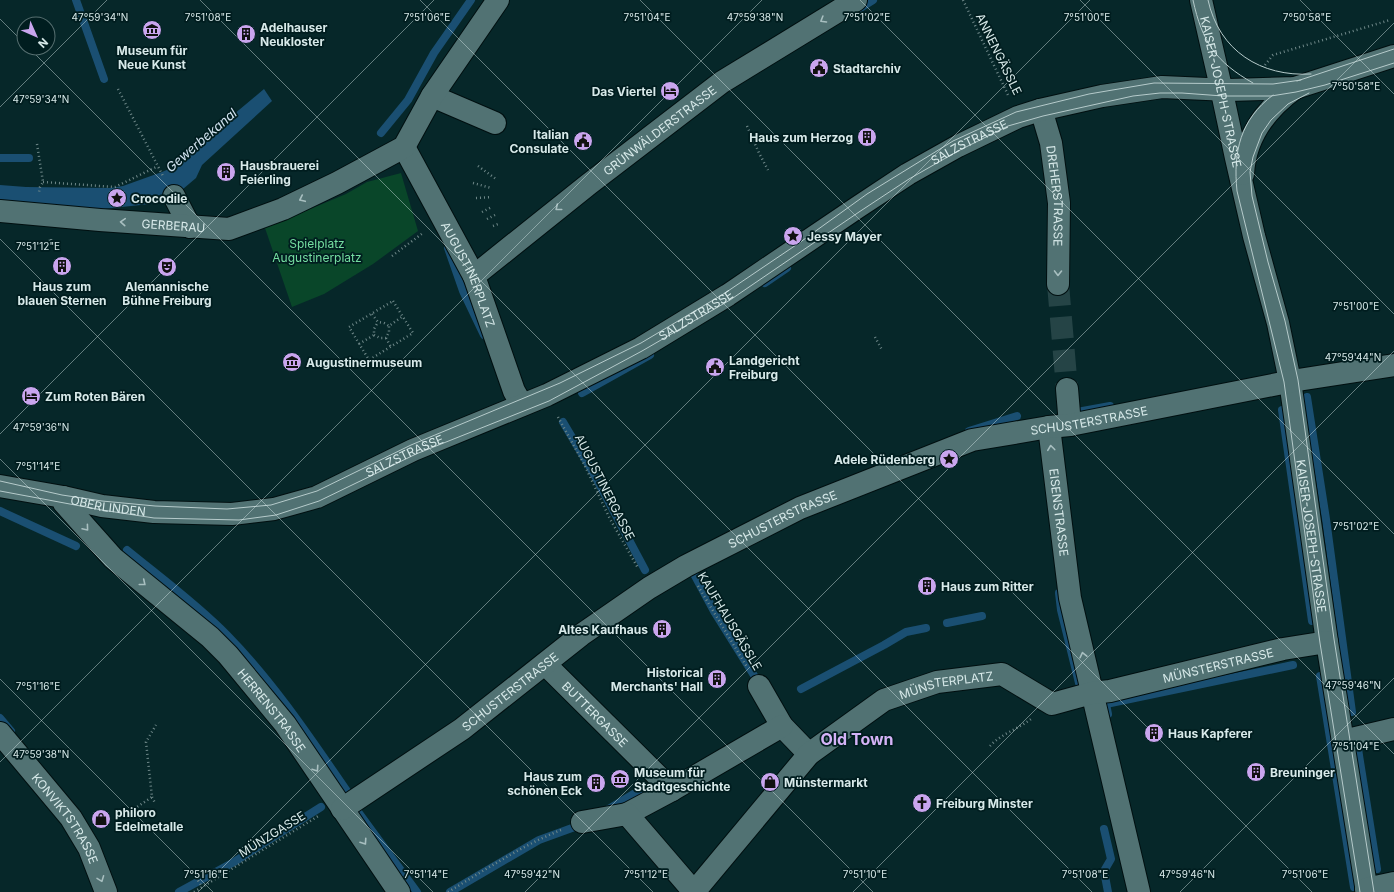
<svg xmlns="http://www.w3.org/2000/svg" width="1394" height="892" font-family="Inter,sans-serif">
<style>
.green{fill:#094629}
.water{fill:#1a4f72}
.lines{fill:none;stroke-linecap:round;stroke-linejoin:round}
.stream{stroke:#1a4f72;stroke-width:8}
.minor-tunnel{stroke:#254446;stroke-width:22;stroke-dasharray:22 11;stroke-linecap:butt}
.minor-casing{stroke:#000f10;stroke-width:24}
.path{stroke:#6f8889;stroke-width:2.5;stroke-dasharray:1 3;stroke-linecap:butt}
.minor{stroke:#517273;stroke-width:22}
.tram{stroke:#b6cbcb;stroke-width:1}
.oneway{stroke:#a8bfc0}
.ticks{fill:none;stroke:#d7e9e9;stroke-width:1;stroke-opacity:0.45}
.labels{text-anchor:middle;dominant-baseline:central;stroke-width:3.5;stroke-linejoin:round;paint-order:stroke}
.poi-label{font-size:12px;font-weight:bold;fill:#d7e9e9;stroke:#001d1f;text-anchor:start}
.street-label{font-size:12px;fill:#d7e9e9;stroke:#001d1f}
.park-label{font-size:12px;fill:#74dda0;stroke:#001d1f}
.water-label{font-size:13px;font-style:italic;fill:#d3e4f1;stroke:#001d1f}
.district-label{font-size:16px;font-weight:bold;fill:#d4b3f7;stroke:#001d1f}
.ticks-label{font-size:10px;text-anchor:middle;fill:#d7e9e9;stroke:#001d1f;stroke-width:3.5;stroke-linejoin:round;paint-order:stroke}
</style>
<rect width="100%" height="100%" fill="#062729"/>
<path class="green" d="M401,173L418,231L373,264L324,294L292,307L265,228L346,194L367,182Z"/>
<path class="water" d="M264,89L272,101L202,165L196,178L183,189L174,196L162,201L150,204L103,209L60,208L0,200V185L26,187L111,188L123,186L162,172L178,165L227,120Z"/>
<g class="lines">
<g class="stream">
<path d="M76,0L104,79"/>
<path d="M857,10L873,0"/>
<path d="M381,133L408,100L434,53L471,0"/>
<path d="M0,158H29"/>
<path d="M448,248L463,291L484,335"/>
<path d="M765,283L787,268"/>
<path d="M582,393L650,355"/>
<path d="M1307,397L1326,519L1352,712"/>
<path d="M1282,410L1312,621"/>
<path d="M1077,412L1110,406"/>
<path d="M563,422L595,476L645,570"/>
<path d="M969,431L1017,416"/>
<path d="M0,511L76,546"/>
<path d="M127,550C160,577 198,605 227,635C274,683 311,739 349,794"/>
<path d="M693,572L715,613L760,685"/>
<path d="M1059,593L1061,610L1079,683"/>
<path d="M947,623L982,616"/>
<path d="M1320,676L1354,887"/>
<path d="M801,689L884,645L906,632L926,628"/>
<path d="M1108,714L1106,704L1293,665"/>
<path d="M0,718L11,731"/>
<path d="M1358,749L1377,869"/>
<path d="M607,810L642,789"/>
<path d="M359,813L417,892"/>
<path d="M1104,829L1111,859L1104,871L1108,892"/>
<path d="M179,892L234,862L321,807"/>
<path d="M450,892L539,840L583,824"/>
</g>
<path class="minor-tunnel" d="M1058,284L1067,389"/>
<g class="minor-casing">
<g id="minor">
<path id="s1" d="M1201,0L1220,83L1236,158L1254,236L1278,323L1290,381L1327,642L1367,892"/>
<path d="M432,96L495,123"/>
<path id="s2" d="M1040,110L1043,116L1051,143L1059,203L1058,284"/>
<path id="s3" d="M404,147L474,276L514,391L522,405"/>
<path d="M1243,174C1245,137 1266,109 1295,88"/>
<path d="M174,196L190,227"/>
<path id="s4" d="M0,211L100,220L229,229L283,209L337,183L404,147L432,96L498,0"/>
<path id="s5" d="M474,276L589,184L722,82L856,0"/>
<path d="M1067,389L1070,425"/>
<path id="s6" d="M1049,427L1070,598L1139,892"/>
<path id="s7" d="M0,486L63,497L102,506L154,512L232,514L274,509L317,497L413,450L547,395L641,348L728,295L858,207L908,174L958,146L1018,117L1040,110L1102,96L1162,87L1229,90L1295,88L1394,56"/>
<path id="s8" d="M63,497L64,503L113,558L210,637L228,655L285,724L399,892"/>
<path id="s9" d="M545,664L672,790"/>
<path d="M759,686L782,726L809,754"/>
<path id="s10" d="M0,733L71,818L89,848L106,892"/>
<path d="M1343,741L1394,729"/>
<path id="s11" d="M342,809L462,729L581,635L649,588L686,566L800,508L972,440L1049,427L1070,425L1298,380L1394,365"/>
<path d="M627,814L672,790L782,726"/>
<path id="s12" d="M582,822L627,814L694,892L809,754L884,700L937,682L1002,674L1052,704L1092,693L1110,691L1283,649L1327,642"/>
<path d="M1366,889L1394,883"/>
</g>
</g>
<g class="path">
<path d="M963,0L1008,95"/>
<path d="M1265,65L1273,55L1390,20"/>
<path d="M118,89L163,176"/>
<path d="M747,126L759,153L768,170"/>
<path d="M37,144L43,182L40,187L39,192"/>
<path d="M478,166L496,179"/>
<path d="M43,182L115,187L158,166"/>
<path d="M473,183L491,188"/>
<path d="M476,198L491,197"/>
<path d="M482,212L492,207"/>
<path d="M487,219L495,215"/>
<path d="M493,226L498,224"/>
<path d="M51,239V243L59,245"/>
<path d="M46,248L50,240"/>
<path d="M392,256L423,233"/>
<path d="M393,301L413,333L369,360L349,327Z"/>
<path d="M372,314L378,322L384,323L389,326L403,316"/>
<path d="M374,335L380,338H386L389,332V326"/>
<path d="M875,337L882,350"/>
<path d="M386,338L391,347"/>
<path d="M359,344L374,335V329L378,322"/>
<path d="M558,417L584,464L610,519L638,568"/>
<path d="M698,586L747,667"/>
<path d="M990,746C1001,734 1018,729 1031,719"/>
<path d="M152,797L155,803"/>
<path d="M134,809L152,797L146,742L156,725"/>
<path d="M196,877L202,887"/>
<path d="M194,892L320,815"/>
<path d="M448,892C485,870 521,846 561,830"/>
</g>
<use href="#minor" class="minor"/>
<g class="tram">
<path d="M1193,0C1202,42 1216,62 1253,83"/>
<path d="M1208,0C1219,51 1261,77 1311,74"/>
<path d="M1297,81L1394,49"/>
<path d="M1309,93L1288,104L1271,120L1262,133L1253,157L1250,172L1252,196L1268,262L1285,321L1298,380L1334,639L1374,892"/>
<path d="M1273,95C1240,120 1233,152 1237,191L1284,382L1320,643L1360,892"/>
<path d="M0,481L62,495L102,501L155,506L227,509L271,505L317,491L411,445L560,383L641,343L725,293L799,243L867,194L953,141L1016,112L1089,94L1154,83L1273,84L1301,80"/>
<path d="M0,491L102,510L154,518L239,520L276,515L319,501L416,454L549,401L642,351L730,300L859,212L909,179L958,151L1008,126L1043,116L1133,96L1160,93H1182L1223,96H1271L1296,92L1325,85L1394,63"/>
</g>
</g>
<defs><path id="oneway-chevron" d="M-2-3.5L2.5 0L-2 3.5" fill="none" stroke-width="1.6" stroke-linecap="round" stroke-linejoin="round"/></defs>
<g class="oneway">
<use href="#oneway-chevron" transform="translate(823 20) rotate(149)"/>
<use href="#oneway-chevron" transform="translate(302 199) rotate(155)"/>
<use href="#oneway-chevron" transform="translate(558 208) rotate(141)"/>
<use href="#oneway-chevron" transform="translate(123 222) rotate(-176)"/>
<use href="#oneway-chevron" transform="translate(1058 273) rotate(91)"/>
<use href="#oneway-chevron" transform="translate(1051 448) rotate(-97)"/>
<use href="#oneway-chevron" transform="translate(86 528) rotate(50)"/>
<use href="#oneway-chevron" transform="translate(143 583) rotate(39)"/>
<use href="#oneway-chevron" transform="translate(1083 655) rotate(-103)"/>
<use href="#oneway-chevron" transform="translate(316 769) rotate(56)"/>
<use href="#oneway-chevron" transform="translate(364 842) rotate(56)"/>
<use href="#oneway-chevron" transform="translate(101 879) rotate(69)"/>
</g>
<path class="ticks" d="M200,0L1092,892M420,0L1312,892M640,0L1394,754M860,0L1394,534M1080,0L1394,314M1300,0L1394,94M0,19L24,43M29,48L873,892M0,107L107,0M0,239L653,892M0,434L434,0M0,459L433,892M0,679L213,892M0,762L762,0M198,892L1090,0M525,892L1394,23M853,892L1394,351M1180,892L1394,678"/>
<defs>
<g id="museum-disc" transform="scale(1)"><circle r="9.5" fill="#c9a5ee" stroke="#001d1f"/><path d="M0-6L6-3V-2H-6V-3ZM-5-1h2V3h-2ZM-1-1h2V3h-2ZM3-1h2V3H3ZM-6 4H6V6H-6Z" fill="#111"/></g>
<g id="building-disc" transform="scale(1)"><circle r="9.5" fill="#c9a5ee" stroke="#001d1f"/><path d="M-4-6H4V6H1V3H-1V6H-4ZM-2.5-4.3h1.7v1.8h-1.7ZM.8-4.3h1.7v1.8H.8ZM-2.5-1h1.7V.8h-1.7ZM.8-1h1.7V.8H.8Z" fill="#111"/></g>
<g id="civic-disc" transform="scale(1)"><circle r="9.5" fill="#c9a5ee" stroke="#001d1f"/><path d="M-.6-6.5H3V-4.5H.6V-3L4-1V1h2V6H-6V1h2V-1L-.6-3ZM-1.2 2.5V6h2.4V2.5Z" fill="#111"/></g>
<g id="hotel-disc" transform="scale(1)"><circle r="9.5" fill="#c9a5ee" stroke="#001d1f"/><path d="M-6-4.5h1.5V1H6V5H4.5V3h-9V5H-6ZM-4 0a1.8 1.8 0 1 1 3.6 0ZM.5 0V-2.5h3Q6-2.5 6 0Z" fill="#111"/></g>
<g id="sight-disc" transform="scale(1)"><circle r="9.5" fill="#c9a5ee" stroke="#001d1f"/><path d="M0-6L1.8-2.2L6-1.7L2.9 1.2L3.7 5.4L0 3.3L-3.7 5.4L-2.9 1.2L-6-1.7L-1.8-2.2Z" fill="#111"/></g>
<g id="theatre-disc" transform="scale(1)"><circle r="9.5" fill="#c9a5ee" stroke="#001d1f"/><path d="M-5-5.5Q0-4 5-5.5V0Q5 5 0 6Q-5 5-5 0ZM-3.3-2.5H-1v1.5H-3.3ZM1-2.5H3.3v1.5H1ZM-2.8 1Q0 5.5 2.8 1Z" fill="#111"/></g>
<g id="shop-disc" transform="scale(1)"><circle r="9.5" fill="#c9a5ee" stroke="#001d1f"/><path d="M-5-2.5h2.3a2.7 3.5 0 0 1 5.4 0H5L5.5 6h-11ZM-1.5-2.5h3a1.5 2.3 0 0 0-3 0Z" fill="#111"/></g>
<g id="church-disc" transform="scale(1)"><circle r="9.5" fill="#c9a5ee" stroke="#001d1f"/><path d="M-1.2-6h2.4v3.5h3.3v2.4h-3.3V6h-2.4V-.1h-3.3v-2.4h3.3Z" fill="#111"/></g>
</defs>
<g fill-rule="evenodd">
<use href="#museum-disc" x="152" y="30"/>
<use href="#building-disc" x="246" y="34"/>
<use href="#civic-disc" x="819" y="68"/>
<use href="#hotel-disc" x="670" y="91"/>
<use href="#building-disc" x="867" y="137"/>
<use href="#civic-disc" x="583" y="141"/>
<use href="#building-disc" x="226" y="172"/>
<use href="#sight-disc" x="117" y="198"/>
<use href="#sight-disc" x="793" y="236"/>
<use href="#building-disc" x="62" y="266"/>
<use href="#theatre-disc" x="167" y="267"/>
<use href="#museum-disc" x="292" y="362"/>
<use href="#civic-disc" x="715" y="367"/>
<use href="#hotel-disc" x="31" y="396"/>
<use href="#sight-disc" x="949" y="459"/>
<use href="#building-disc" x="927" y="586"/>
<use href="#building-disc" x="662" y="629"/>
<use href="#building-disc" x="717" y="679"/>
<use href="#building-disc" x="1154" y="733"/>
<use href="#building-disc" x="1256" y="772"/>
<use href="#museum-disc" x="620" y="779"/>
<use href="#shop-disc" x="770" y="782"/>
<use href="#building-disc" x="596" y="783"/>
<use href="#church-disc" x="922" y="803"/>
<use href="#shop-disc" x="101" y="819"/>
</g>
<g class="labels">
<g class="poi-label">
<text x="260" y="27">Adelhauser<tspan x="260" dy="14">Neukloster</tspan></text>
<text x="152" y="50" text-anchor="middle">Museum für<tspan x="152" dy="14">Neue Kunst</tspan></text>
<text x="833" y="68">Stadtarchiv</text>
<text x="656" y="91" text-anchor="end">Das Viertel</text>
<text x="569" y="134" text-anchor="end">Italian<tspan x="569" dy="14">Consulate</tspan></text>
<text x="853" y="137" text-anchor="end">Haus zum Herzog</text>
<text x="240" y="165">Hausbrauerei<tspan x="240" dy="14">Feierling</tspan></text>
<text x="131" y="198">Crocodile</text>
<text x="807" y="236">Jessy Mayer</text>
<text x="62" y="286" text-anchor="middle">Haus zum<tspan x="62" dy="14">blauen Sternen</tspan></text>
<text x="167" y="286" text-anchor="middle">Alemannische<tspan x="167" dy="14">Bühne Freiburg</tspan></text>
<text x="729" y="360">Landgericht<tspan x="729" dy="14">Freiburg</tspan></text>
<text x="306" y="362">Augustinermuseum</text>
<text x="45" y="396">Zum Roten Bären</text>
<text x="935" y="459" text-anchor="end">Adele Rüdenberg</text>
<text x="941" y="586">Haus zum Ritter</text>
<text x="648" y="629" text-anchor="end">Altes Kaufhaus</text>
<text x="703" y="672" text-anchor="end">Historical<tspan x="703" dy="14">Merchants' Hall</tspan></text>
<text x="1168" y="733">Haus Kapferer</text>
<text x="634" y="772">Museum für<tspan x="634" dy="14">Stadtgeschichte</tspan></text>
<text x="1270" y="772">Breuninger</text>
<text x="582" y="776" text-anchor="end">Haus zum<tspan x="582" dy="14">schönen Eck</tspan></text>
<text x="784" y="782">Münstermarkt</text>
<text x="936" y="803">Freiburg Minster</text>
<text x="115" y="812">philoro<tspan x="115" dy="14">Edelmetalle</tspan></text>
</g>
<g class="street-label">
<text transform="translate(999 54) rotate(64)">ANNENGÄSSLE</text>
<text stroke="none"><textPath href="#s1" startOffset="94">KAISER-JOSEPH-STRASSE</textPath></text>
<text stroke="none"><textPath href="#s5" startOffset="236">GRÜNWÄLDERSTRASSE</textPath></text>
<text stroke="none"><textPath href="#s7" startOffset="1066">SALZSTRASSE</textPath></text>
<text stroke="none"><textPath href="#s2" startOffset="88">DREHERSTRASSE</textPath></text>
<text stroke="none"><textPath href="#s4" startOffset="174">GERBERAU</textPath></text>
<text stroke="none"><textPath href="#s3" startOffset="143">AUGUSTINERPLATZ</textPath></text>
<text stroke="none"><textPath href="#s7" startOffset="742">SALZSTRASSE</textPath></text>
<text stroke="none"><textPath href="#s11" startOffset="853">SCHUSTERSTRASSE</textPath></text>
<text stroke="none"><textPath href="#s7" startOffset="418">SALZSTRASSE</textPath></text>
<text transform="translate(605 487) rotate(63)">AUGUSTINERGASSE</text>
<text stroke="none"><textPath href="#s7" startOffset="110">OBERLINDEN</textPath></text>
<text stroke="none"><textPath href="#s6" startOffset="86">EISENSTRASSE</textPath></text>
<text stroke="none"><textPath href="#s11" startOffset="529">SCHUSTERSTRASSE</textPath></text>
<text stroke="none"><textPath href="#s1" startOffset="548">KAISER-JOSEPH-STRASSE</textPath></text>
<text transform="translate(730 621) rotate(59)">KAUFHAUSGÄSSLE</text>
<text stroke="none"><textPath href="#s12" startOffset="771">MÜNSTERSTRASSE</textPath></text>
<text stroke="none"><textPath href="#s12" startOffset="485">MÜNSTERPLATZ</textPath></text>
<text stroke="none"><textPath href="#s11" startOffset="205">SCHUSTERSTRASSE</textPath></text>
<text stroke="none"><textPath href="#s8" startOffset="301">HERRENSTRASSE</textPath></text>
<text stroke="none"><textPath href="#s9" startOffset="71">BUTTERGASSE</textPath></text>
<text stroke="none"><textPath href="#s10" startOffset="108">KONVIKTSTRASSE</textPath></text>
<text transform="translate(272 834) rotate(-32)">MÜNZGASSE</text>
</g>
<g class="park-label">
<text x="317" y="243">Spielplatz<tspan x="317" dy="14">Augustinerplatz</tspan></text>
</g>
<g class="water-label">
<text transform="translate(201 140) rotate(-41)">Gewerbekanal</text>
</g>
<g class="district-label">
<text x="857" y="739">Old Town</text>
</g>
</g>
<g class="ticks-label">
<text x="100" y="21">47°59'34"N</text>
<text x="208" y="21">7°51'08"E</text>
<text x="427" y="21">7°51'06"E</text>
<text x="647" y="21">7°51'04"E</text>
<text x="755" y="21">47°59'38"N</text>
<text x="867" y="21">7°51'02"E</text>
<text x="1087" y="21">7°51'00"E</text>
<text x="1307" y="21">7°50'58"E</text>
<text x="1356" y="90">7°50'58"E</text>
<text x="41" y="103">47°59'34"N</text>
<text x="38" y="250">7°51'12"E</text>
<text x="1356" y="310">7°51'00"E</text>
<text x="1353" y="361">47°59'44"N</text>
<text x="41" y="431">47°59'36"N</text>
<text x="38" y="470">7°51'14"E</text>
<text x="1356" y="530">7°51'02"E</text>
<text x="1353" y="689">47°59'46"N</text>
<text x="38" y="690">7°51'16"E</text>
<text x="1356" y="750">7°51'04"E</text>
<text x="41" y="758">47°59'38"N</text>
<text x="532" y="878">47°59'42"N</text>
<text x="865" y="878">7°51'10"E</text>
<text x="1187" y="878">47°59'46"N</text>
<text x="1305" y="878">7°51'06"E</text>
<text x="206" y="878">7°51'16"E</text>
<text x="426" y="878">7°51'14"E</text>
<text x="646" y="878">7°51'12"E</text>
<text x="1085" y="878">7°51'08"E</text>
</g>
<g transform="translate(36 36) rotate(135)"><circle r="19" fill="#001d1f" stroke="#566f70"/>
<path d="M0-3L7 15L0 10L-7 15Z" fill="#c9a5ee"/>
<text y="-6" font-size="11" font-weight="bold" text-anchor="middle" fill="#d7e9e9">N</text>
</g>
</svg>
